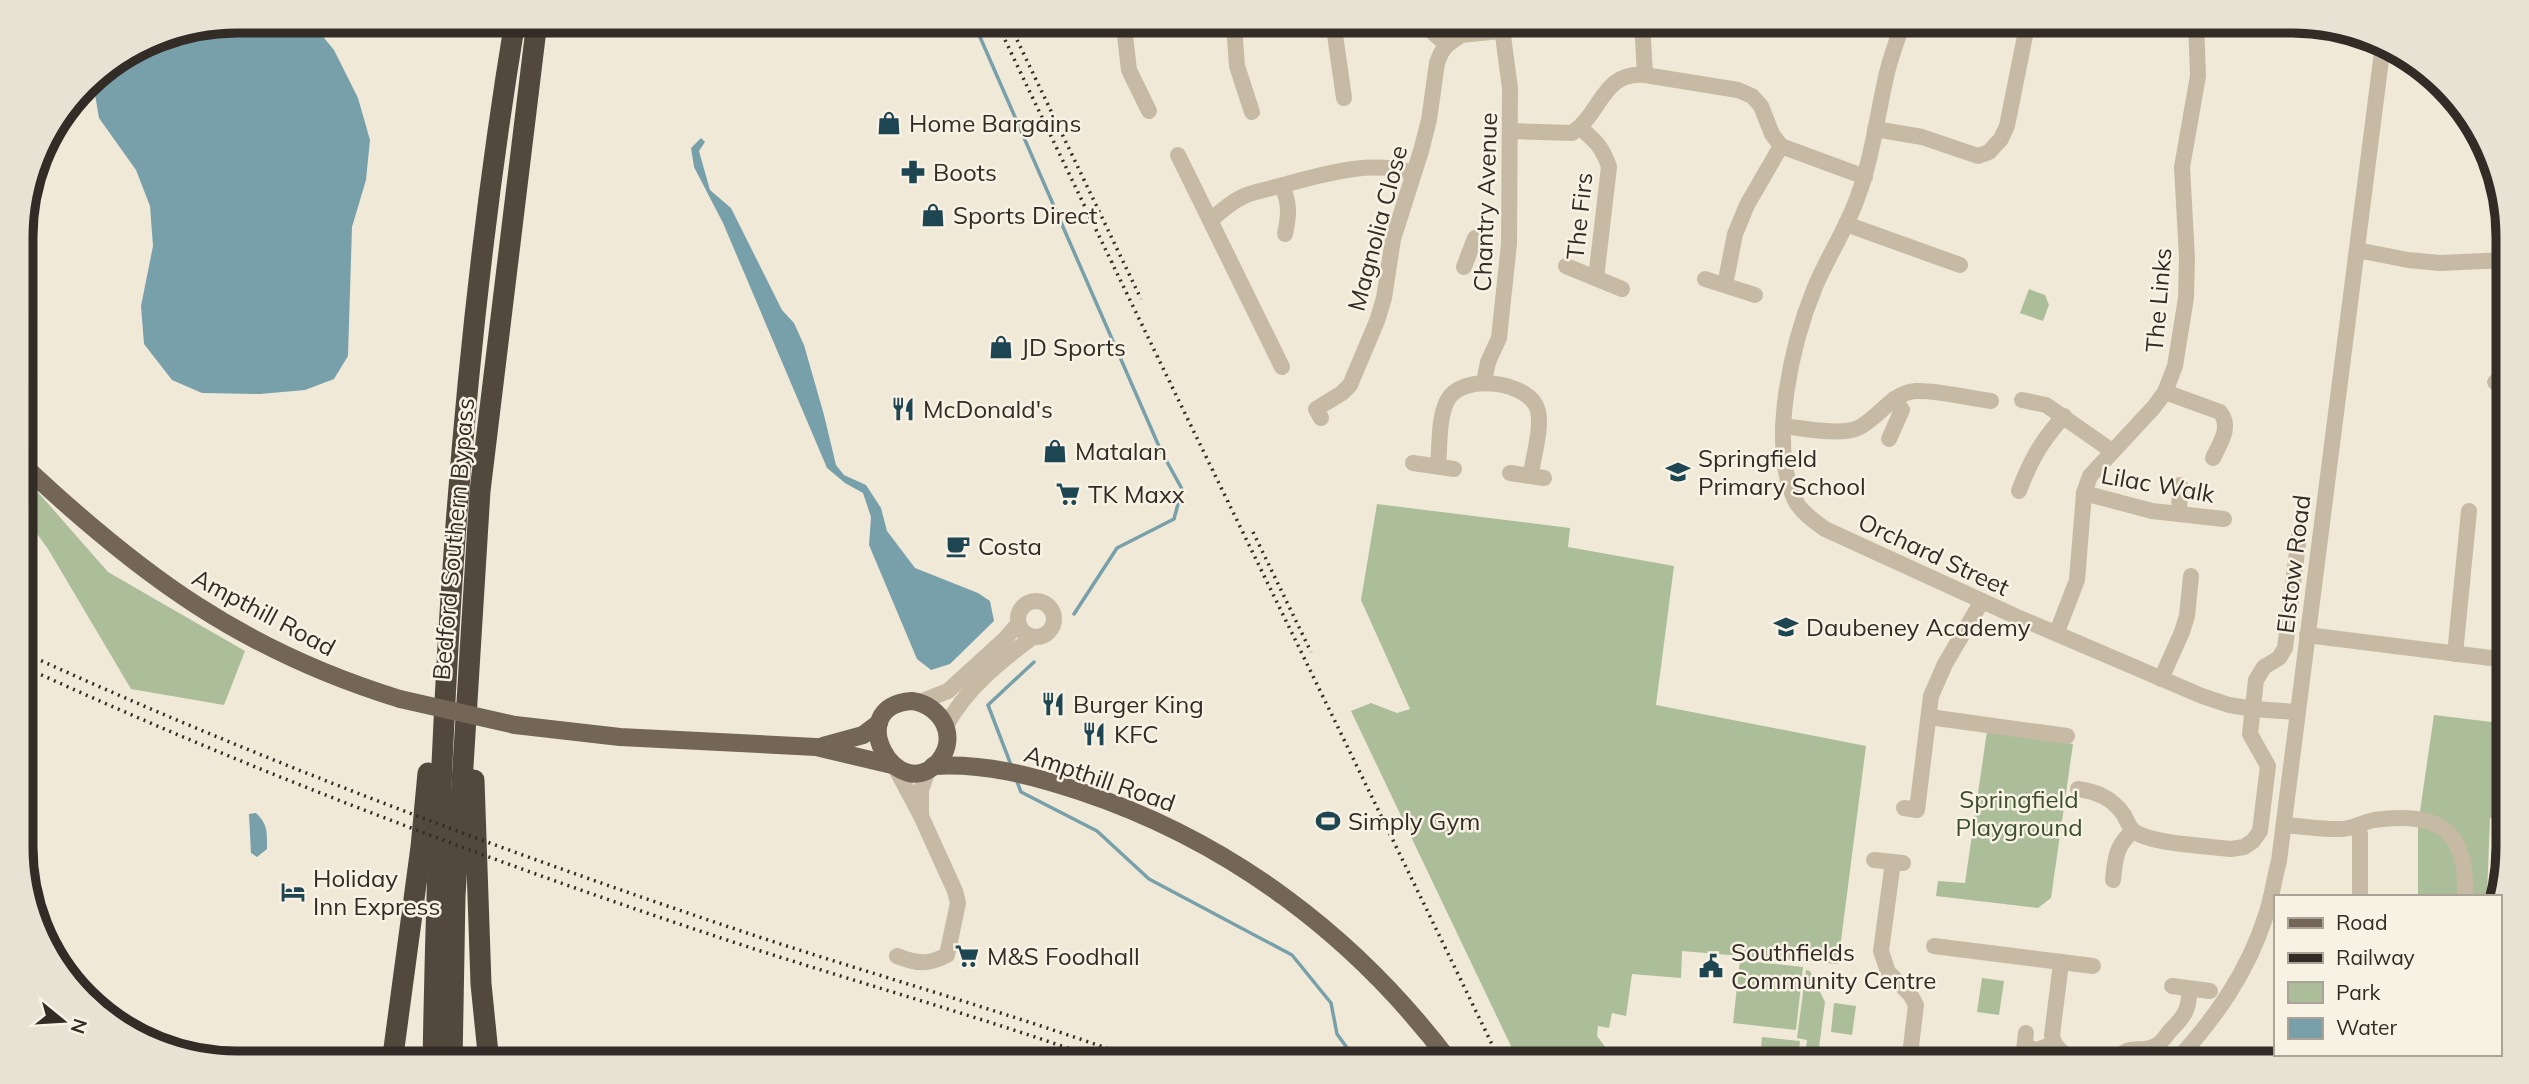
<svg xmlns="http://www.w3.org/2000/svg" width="2529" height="1084" font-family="Mulish,sans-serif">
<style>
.green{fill:#abbe99}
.water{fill:#78a0ab}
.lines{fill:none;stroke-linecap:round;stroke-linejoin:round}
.stream{stroke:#78a0ab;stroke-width:3.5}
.minor{stroke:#c7baa5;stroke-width:16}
.major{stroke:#746657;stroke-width:18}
.highway{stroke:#53483d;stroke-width:21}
.rail{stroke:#332c26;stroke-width:3.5;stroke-dasharray:2 5;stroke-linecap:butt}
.major-bridge{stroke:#746657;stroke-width:18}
.labels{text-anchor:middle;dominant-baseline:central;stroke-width:5;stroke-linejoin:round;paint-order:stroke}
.poi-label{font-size:24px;fill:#332c26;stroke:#f8f2e4;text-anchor:start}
.street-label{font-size:24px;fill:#332c26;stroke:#f8f2e4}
.park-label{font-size:24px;fill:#3c502b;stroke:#f8f2e4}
.rim{fill:none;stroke:#332c26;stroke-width:9}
</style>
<rect width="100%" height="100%" fill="#f0e9d8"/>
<g class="green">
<path d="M2029,289L2045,295L2049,305L2043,321L2020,313Z"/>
<path d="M22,474L108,572L245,651L224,705L131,689L48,549L22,513Z"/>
<path d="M1377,504L1570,528L1568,547L1674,566L1656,705L1866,746L1838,964L1682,951L1681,978L1632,974L1626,1016L1612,1013L1609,1028L1598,1026L1597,1036L1606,1048L1601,1063H1519L1351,711L1371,703L1397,713L1410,709L1361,600Z"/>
<path d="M2434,715L2508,724V819L2490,818L2487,897H2418V825Z"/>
<path d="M1987,731L2073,744L2051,898L2038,908L1936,896L1938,881L1965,883Z"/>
<path d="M1740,960L1803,967L1796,1030L1733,1023Z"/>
<path d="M1806,970L1810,971L1825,1002L1817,1063H1804L1807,1040L1797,1038Z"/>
<path d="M1982,978L2004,981L1999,1015L1977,1012Z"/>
<path d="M1834,1003L1856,1006L1852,1035L1831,1032Z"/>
<path d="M1762,1037L1800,1041L1798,1059L1760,1056Z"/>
</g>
<g class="water">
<path d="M237,21H310L334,50L358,98L370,140L366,180L352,227L348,356L334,379L305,390L260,394L202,393L172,380L144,344L141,306L153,246L150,206L136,170L99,118L92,77L94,75L155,37Z"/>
<path d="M701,138L705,142L699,151L710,190L731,208L782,310L794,323L804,345L824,415L836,465L844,475L866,485L881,508L887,531L915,568L978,593L990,601L994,621L950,664L931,670L917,659L869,545L871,517L863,493L845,483L827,468L723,223L694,167L691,148Z"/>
<path d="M256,813C268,824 267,833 267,849L257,857L251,853L249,814Z"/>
</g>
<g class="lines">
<g class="stream">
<path d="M973,21L1161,451L1182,489L1174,519L1117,548L1074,614"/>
<path d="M1011,765L988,705L1034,662"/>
<path d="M1016,779L1021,792L1097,831L1149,879L1292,955L1331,1003L1337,1034L1358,1063"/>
</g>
<g class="minor">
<path d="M1333,21L1344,98"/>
<path d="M1420,21L1447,45"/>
<path d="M1642,21L1645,75"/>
<path d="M1903,21C1898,39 1890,58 1886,77C1877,117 1872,158 1858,196C1847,228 1828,256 1815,287C1792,343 1768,443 1795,500C1801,512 1814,521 1825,529L2015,616L2202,696L2229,705L2254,709L2297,712"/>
<path d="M1767,23V21"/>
<path d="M1234,26L1237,66L1252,112"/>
<path d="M1124,27L1129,70L1149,111"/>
<path d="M1103,29L1162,22L1234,26L1264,21"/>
<path d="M1580,128C1595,140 1603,148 1609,167L1596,278"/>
<path d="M1875,129L1922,137L1978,156L1989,152L2001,139L2007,126L2028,21"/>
<path d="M1512,131L1572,133C1602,113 1602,71 1645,75L1738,90L1752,96L1761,106L1772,134L1781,146L1865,177"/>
<path d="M1178,155L1282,367"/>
<path d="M1282,186C1290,204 1289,215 1285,234"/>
<path d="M1211,220C1221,211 1230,203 1242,197C1253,191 1267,190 1279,186C1322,175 1369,159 1413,173"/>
<path d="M1846,224L1960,265"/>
<path d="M2357,250L2408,260L2440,263L2506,260"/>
<path d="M1566,266L1622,289"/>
<path d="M1464,267L1475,238"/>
<path d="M1705,279L1755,295"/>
<path d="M1725,285L1735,234L1747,205L1781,146"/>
<path d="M1484,382L1488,362L1499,338L1509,244L1510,88L1501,21"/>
<path d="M2495,382L2507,383"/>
<path d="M2165,392L2220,412C2232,427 2220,443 2213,458"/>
<path d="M2022,400L2046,405L2112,451"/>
<path d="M1321,418L1316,409L1342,393L1350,385L1377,321L1384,298L1393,239L1421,151L1429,120L1437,63L1441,53L1447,45L1461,35L1501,31"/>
<path d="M1783,426C1802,428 1840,436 1858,428C1878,419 1892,392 1916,391C1938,390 1968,398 1991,401"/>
<path d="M1889,439L1902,410L1894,399"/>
<path d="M1413,463L1454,469"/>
<path d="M1438,466C1440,447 1438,419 1447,401C1461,372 1531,381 1538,411C1542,430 1533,456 1531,475"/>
<path d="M1510,473L1544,478"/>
<path d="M2019,491C2030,461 2042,440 2064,416"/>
<path d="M2084,493L2152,511L2224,519"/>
<path d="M2179,514L2180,485"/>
<circle cx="1036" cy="619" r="18"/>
<path d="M2057,632L2077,580L2084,493L2090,476L2154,407L2165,392L2175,366L2186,298L2187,258L2182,167L2198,76L2196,21"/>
<path d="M2307,635L2507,660"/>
<path d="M2455,654L2469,511"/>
<path d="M2161,679L2182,632L2187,616L2191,576"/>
<path d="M920,702L948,691L1004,640L1018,624"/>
<path d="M1929,717L2067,736"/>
<path d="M946,726C965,690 1000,661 1033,637"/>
<path d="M895,767L921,816L955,891L958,903L947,955C928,965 917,964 897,956"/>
<path d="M2078,789C2098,792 2112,798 2124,815C2127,821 2130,829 2135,832C2153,844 2209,846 2231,849L2244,847L2253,841L2260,831L2268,766L2250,734L2256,680L2264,667L2279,658L2285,648L2299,536"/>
<path d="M1904,808L1917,810L1931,696L1945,664L1982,601"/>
<path d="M921,814V790L928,770"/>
<path d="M2284,825C2303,826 2324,830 2343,829C2354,828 2364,822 2374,820C2439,811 2468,830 2465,897"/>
<path d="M2355,827L2360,834V897"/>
<path d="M1874,860L1903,863"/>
<path d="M1893,862L1881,951L1888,972L1910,994L1916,1005L1909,1063"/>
<path d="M2113,880C2115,859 2116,845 2133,831"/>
<path d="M1934,946L2093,966"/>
<path d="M2061,963L2052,1035C2056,1057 2076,1058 2095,1063"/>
<path d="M2172,986L2210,991"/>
<path d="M2025,1047L2037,1050L2053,1044"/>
<path d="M2023,1060L2026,1033"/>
<path d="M2113,1063C2132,1039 2140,1056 2157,1045C2162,1042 2166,1036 2169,1032C2183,1018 2190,1010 2189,989"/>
<path d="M2174,1063C2215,1019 2248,972 2266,915C2272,897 2274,879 2279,861L2383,44"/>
<path d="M2299,1063V1054"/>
</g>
<g class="major">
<path d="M22,464C140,575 243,651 400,699"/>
<path d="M912,701C941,705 959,736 939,761C898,809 840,706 912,701Z"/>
<path d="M515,725L620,737L816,747L892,765"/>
<path d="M823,746L863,735L879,723"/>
<path d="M933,766C984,763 1031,775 1079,791C1230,841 1356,936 1451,1063"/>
</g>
<g class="highway">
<path d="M474,780L481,984L489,1063"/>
<path d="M392,1063L421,847L428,773"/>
<path d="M433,1063C439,715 458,365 515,21"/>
<path d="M452,1063L455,896L480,491L537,21"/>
</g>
<g class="rail">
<path d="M996,21C1162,370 1333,715 1501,1063"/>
<path d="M1008,21L1141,299"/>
<path d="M1253,532L1311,652"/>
<path d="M22,652C254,758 494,848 735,929C872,975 1012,1013 1148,1063"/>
<path d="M22,666C253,772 492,862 733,942C858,983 986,1018 1110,1063"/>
</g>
<path class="major-bridge" d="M400,699L515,725"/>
</g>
<defs>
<g id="shop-bare" transform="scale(1.89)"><path d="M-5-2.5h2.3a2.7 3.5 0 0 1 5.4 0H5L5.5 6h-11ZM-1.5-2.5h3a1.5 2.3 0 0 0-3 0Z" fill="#1e4552" stroke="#f8f2e4" stroke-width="2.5" paint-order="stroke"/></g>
<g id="pharmacy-bare" transform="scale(1.89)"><path d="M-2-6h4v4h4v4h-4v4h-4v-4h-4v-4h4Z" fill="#1e4552" stroke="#f8f2e4" stroke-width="2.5" paint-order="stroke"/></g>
<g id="restaurant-bare" transform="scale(1.89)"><path d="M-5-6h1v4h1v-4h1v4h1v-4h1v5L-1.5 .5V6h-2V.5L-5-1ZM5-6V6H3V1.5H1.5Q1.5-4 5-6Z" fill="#1e4552" stroke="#f8f2e4" stroke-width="2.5" paint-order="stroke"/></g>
<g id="school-bare" transform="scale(1.89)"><path d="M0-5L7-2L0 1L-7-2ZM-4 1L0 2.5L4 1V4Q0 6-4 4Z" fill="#1e4552" stroke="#f8f2e4" stroke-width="2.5" paint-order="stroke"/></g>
<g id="supermarket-bare" transform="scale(1.89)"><path d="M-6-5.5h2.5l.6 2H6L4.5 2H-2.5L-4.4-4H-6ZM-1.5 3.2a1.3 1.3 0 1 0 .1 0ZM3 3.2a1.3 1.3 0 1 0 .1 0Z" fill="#1e4552" stroke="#f8f2e4" stroke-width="2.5" paint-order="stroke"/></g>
<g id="cafe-bare" transform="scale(1.89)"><path d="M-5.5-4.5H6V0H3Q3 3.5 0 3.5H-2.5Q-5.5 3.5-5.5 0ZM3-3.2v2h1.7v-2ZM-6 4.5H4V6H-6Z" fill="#1e4552" stroke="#f8f2e4" stroke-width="2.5" paint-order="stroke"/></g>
<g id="stadium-bare" transform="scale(1.89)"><path d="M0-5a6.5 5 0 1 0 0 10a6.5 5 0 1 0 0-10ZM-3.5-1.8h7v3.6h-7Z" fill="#1e4552" stroke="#f8f2e4" stroke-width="2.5" paint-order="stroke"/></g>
<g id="hotel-bare" transform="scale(1.89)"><path d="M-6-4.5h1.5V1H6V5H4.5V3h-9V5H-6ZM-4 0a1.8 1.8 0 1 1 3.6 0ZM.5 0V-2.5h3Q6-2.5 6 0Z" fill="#1e4552" stroke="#f8f2e4" stroke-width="2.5" paint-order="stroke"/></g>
<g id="civic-bare" transform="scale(1.89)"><path d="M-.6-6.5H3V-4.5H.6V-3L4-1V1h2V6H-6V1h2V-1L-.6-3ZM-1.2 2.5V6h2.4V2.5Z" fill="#1e4552" stroke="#f8f2e4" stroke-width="2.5" paint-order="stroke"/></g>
</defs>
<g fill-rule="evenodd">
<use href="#shop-bare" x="889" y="123"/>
<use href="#pharmacy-bare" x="913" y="172"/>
<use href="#shop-bare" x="933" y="215"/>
<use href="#shop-bare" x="1001" y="347"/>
<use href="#restaurant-bare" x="903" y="409"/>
<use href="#shop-bare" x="1055" y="451"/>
<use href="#school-bare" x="1678" y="472"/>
<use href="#supermarket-bare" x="1068" y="494"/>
<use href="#cafe-bare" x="958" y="546"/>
<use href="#school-bare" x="1786" y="627"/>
<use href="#restaurant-bare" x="1053" y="704"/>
<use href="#restaurant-bare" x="1094" y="734"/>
<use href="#stadium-bare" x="1328" y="821"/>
<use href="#hotel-bare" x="293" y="892"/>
<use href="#supermarket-bare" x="967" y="956"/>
<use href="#civic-bare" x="1711" y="966"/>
</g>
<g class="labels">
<g class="poi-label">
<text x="909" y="123">Home Bargains</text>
<text x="933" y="172">Boots</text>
<text x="953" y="215">Sports Direct</text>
<text x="1021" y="347">JD Sports</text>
<text x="923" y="409">McDonald's</text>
<text x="1075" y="451">Matalan</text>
<text x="1698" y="458">Springfield<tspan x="1698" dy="28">Primary School</tspan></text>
<text x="1088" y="494">TK Maxx</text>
<text x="978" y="546">Costa</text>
<text x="1806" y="627">Daubeney Academy</text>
<text x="1073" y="704">Burger King</text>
<text x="1114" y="734">KFC</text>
<text x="1348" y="821">Simply Gym</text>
<text x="313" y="878">Holiday<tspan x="313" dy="28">Inn Express</tspan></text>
<text x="1731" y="952">Southfields<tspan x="1731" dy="28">Community Centre</tspan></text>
<text x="987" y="956">M&amp;S Foodhall</text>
</g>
<g class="street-label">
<text transform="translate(1485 202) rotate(-88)">Chantry Avenue</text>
<text transform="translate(1579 216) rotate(-84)">The Firs</text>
<text transform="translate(1377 228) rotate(-75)">Magnolia Close</text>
<text transform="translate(2158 300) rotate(-85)">The Links</text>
<text transform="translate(2158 484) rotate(10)">Lilac Walk</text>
<text transform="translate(453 539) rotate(-85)">Bedford Southern Bypass</text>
<text transform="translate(1934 554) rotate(25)">Orchard Street</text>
<text transform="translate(2293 564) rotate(-83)">Elstow Road</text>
<text transform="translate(264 612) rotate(28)">Ampthill Road</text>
<text transform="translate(1100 778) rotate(19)">Ampthill Road</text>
</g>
<g class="park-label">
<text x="2019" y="799">Springfield<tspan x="2019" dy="28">Playground</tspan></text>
</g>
</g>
<path d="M0 0H2529V1084H0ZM237 33H2292A204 204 0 0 1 2496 237V847A204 204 0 0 1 2292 1051H237A204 204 0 0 1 33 847V237A204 204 0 0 1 237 33Z" fill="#e8e2d5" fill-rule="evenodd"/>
<path class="rim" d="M237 33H2292A204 204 0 0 1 2496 237V847A204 204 0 0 1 2292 1051H237A204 204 0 0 1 33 847V237A204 204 0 0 1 237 33Z"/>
<rect x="2274" y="895" width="228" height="161" fill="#f8f2e4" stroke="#a9a398" stroke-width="2"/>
<rect x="2288" y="918" width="35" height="10" fill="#746657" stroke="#a9a398" stroke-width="2"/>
<text x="2336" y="930" font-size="21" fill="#332c26">Road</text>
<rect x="2288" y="953" width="35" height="10" fill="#332c26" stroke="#a9a398" stroke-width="2"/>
<text x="2336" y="965" font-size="21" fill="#332c26">Railway</text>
<rect x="2288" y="982" width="35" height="21" fill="#abbe99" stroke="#a9a398" stroke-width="2"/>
<text x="2336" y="1000" font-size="21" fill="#332c26">Park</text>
<rect x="2288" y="1018" width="35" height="21" fill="#78a0ab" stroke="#a9a398" stroke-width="2"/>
<text x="2336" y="1035" font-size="21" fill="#332c26">Water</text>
<g transform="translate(63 1021) rotate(108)" stroke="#f8f2e4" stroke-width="5" paint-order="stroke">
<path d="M0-5L12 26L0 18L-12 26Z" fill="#332c26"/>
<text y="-10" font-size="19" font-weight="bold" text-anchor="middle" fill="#332c26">N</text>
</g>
</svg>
